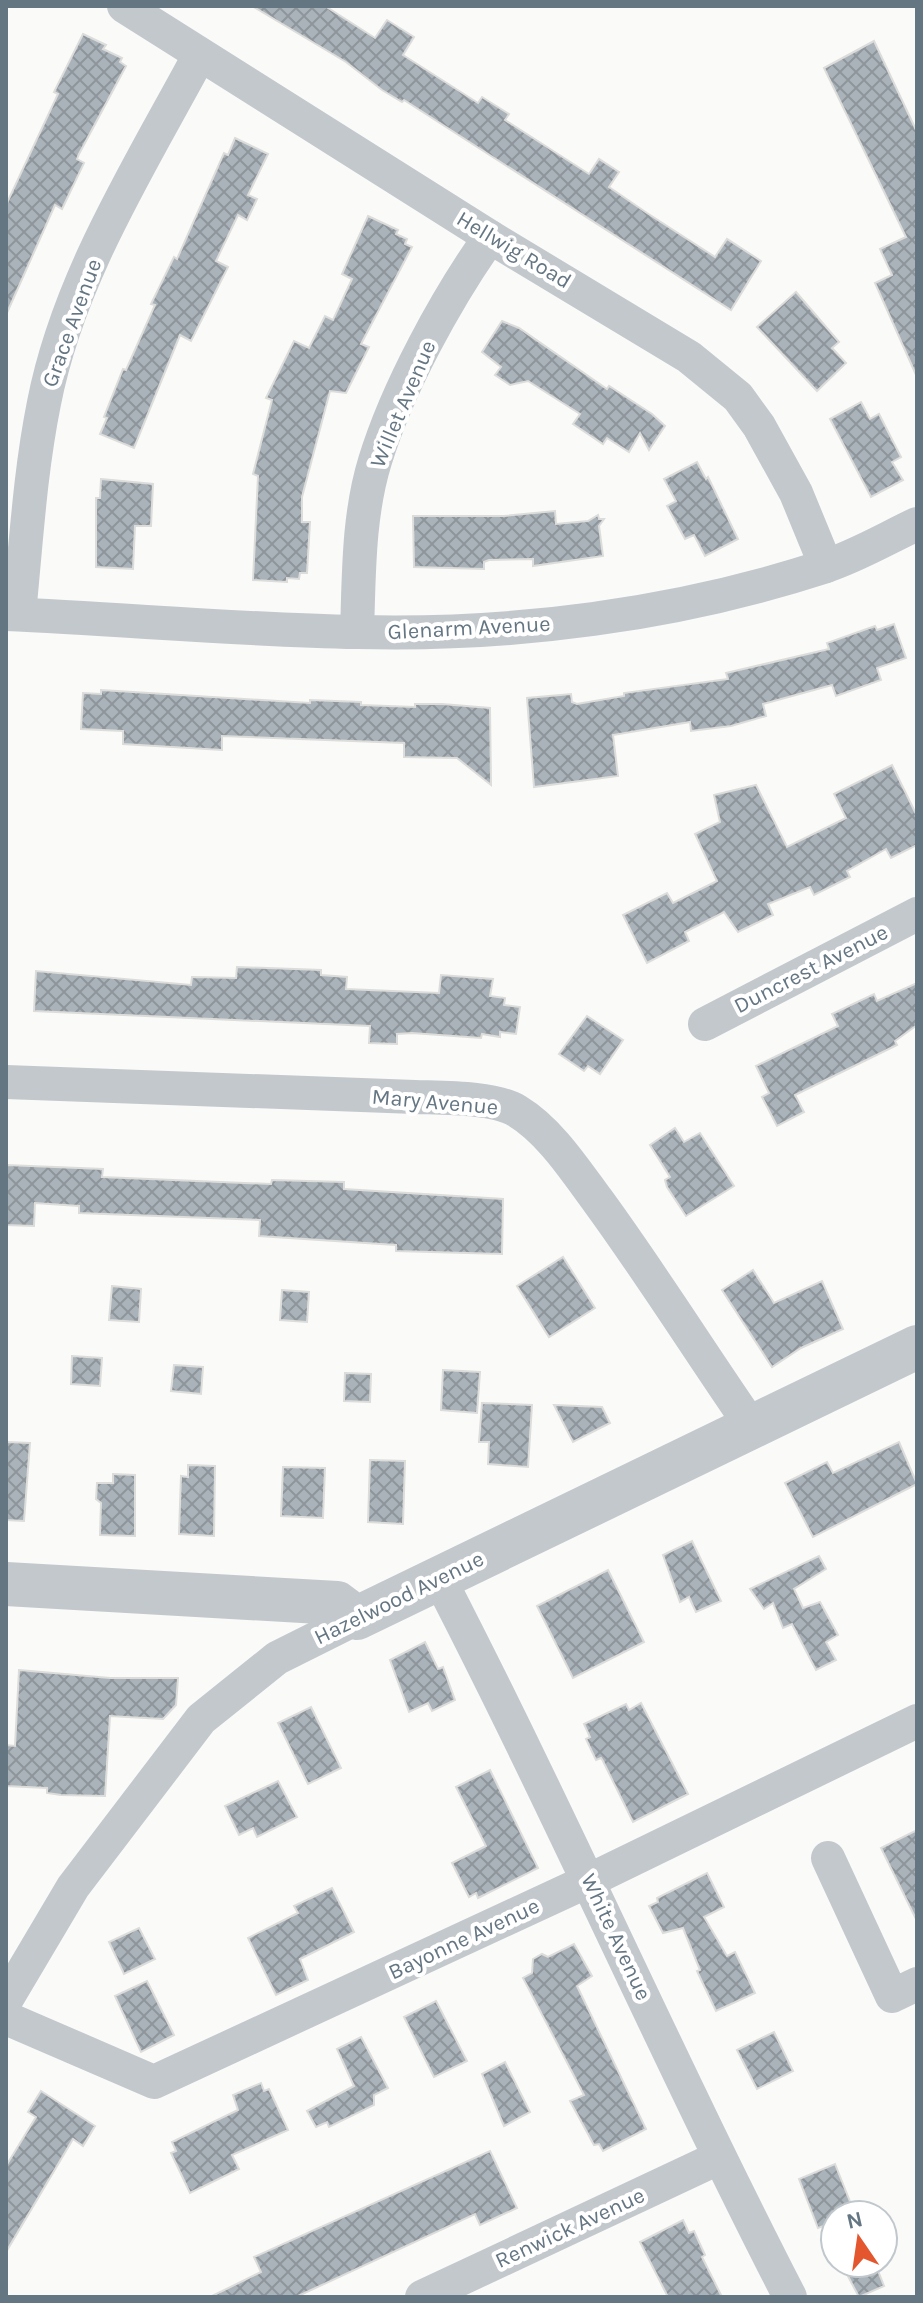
<svg xmlns="http://www.w3.org/2000/svg" width="923" height="2303" font-family="Karla,sans-serif">
<style>
.building{fill:url(#building-cross-hatch);stroke:#dcdcda;stroke-width:2}
.lines{fill:none;stroke-linecap:round;stroke-linejoin:round}
.minor{stroke:#c3c8cc;stroke-width:34}
.tertiary{stroke:#c3c8cc;stroke-width:44}
.labels{text-anchor:middle;dominant-baseline:central;stroke-width:8;stroke-linejoin:round;paint-order:stroke}
.street-label{font-size:22px;fill:#657683;stroke:#fff}
</style>
<defs>
<pattern id="building-cross-hatch" width="8" height="8" patternUnits="userSpaceOnUse" patternTransform="scale(2)"><rect width="8" height="8" fill="#aab3b9"/><path d="M0 0l8 8M0 8l8-8" fill="none" stroke="#8e969c"/></pattern>
</defs>
<rect width="100%" height="100%" fill="#fafaf8"/>
<g class="building">
<path d="M252,6H325L375,38L387,20L414,37L403,55L478,103L482,97L509,114L505,120L589,174L599,159L619,172L609,187L647,213L715,257L727,239L761,261L731,310L404,100L402,102L382,90L346,62Z"/>
<path d="M83,34L106,45L103,49L122,58L120,62L126,66L79,154L77,159L84,163L62,209L55,205L6,315V205L58,94L54,92Z"/>
<path d="M874,41L917,132V377L875,283L892,275L880,249L906,237L824,68Z"/>
<path d="M235,138L268,154L248,195L257,199L247,220L238,215L216,261L228,267L191,341L180,335L134,448L100,434L107,418L104,417L123,369L126,370L155,305L151,304L174,257L177,259L224,153L228,155Z"/>
<path d="M368,216L398,230L396,234L407,239L405,244L412,247L361,344L369,347L346,393L330,391L302,497V522H310L307,573H300L299,579L287,578V582L253,580L258,476L253,474L272,400L266,398L294,341L309,348L325,316L333,320L352,279L342,274Z"/>
<path d="M796,292L839,342L832,348L846,363L817,391L757,327Z"/>
<path d="M502,321L519,328L607,389L609,386L652,414L665,426L649,450L640,433L629,452L607,438L603,444L573,424L580,414L528,381L510,385L495,375L501,367L482,352Z"/>
<path d="M861,402L870,419L879,414L901,457L892,462L903,480L871,497L830,419Z"/>
<path d="M697,462L706,479L708,477L738,539L705,556L694,535L685,539L667,506L676,501L664,479Z"/>
<path d="M101,479L153,484L151,526H135L133,569L96,567V498H100Z"/>
<path d="M555,511L556,524L588,521L598,515L599,519H604L599,526L603,556L533,566V559L489,560L484,562V569L414,567L413,516H504Z"/>
<path d="M894,624L906,658L877,668L881,680L836,696L832,685L763,704L766,716L731,726L691,731L690,722L613,735L618,776L534,787L527,698L571,694L572,702L577,704L624,696V693L728,679L726,673L829,649L827,643L875,626L877,630Z"/>
<path d="M101,690L310,703V700L361,702V705L415,707V704H442L490,708L491,785L457,758L404,757V743L222,736V750L123,744V731L81,729L83,693L101,694Z"/>
<path d="M892,765L917,816V845L891,858L886,849L847,871L850,877L814,895L810,887L768,904L773,915L738,932L724,912L685,932L689,941L647,963L623,915L667,893L673,903L717,881L695,834L720,822L714,795L756,785L787,847L846,818L834,794Z"/>
<path d="M237,967L321,970V975L347,977L346,989L439,993L441,975L493,979L490,996L505,998L504,1005L520,1007L516,1034L500,1032V1037L482,1034L481,1038L412,1033L397,1034V1044L369,1043L370,1026L34,1011L36,971L191,985L192,977L236,978Z"/>
<path d="M917,983V1025L895,1041L897,1045L795,1095L804,1112L777,1126L762,1097L769,1093L756,1066L838,1026L832,1014L874,994L877,1001Z"/>
<path d="M587,1016L623,1040L600,1074L588,1066L584,1071L559,1054Z"/>
<path d="M675,1128L684,1142L700,1133L734,1186L686,1216L667,1187L665,1180L670,1177L650,1145Z"/>
<path d="M6,1165L103,1169L102,1177L271,1184L272,1180L344,1182V1189L503,1199L502,1254L396,1251V1245L259,1236L260,1220L79,1213V1206L35,1203L34,1226L6,1225Z"/>
<path d="M563,1257L595,1308L549,1337L517,1286Z"/>
<path d="M753,1270L774,1303L822,1281L843,1329L801,1348L772,1367L722,1290Z"/>
<path d="M112,1286L141,1289L139,1322L109,1320Z"/>
<path d="M282,1290L309,1292L307,1322L280,1320Z"/>
<path d="M72,1356L102,1358L100,1386L71,1384Z"/>
<path d="M174,1365L203,1367L201,1394L171,1391Z"/>
<path d="M443,1370L480,1372L477,1413L441,1410Z"/>
<path d="M345,1373L371,1374L370,1402L344,1401Z"/>
<path d="M482,1403L532,1405L528,1467L488,1464L489,1442H479Z"/>
<path d="M554,1405L602,1407L610,1423L573,1442Z"/>
<path d="M6,1442L30,1443L24,1521L6,1520Z"/>
<path d="M899,1442L917,1484L813,1537L785,1483L827,1462L833,1473Z"/>
<path d="M370,1460L405,1461L403,1524L368,1522Z"/>
<path d="M188,1465L215,1466L214,1536L179,1534L181,1476L188,1477Z"/>
<path d="M283,1467L325,1468L323,1518L281,1516Z"/>
<path d="M113,1474L135,1475V1536L100,1535L101,1503L96,1499L97,1483H113Z"/>
<path d="M692,1541L721,1601L696,1612L689,1597L680,1602L663,1555Z"/>
<path d="M819,1556L826,1569L794,1589L803,1608L820,1602L838,1635L826,1642L836,1660L816,1670L792,1624L783,1628L773,1603L764,1609L750,1589Z"/>
<path d="M608,1570L644,1642L573,1678L537,1606Z"/>
<path d="M425,1642L438,1669L443,1667L455,1700L432,1711L428,1703L409,1712L390,1660Z"/>
<path d="M19,1670L110,1678H178L176,1705L163,1719L110,1716L105,1796L61,1795L47,1793V1788L6,1786V1745L15,1746Z"/>
<path d="M641,1703L688,1794L633,1822L603,1761L601,1758L596,1760L586,1739L590,1737L584,1724L626,1704L629,1710Z"/>
<path d="M311,1707L341,1768L308,1784L278,1723Z"/>
<path d="M490,1770L538,1868L478,1898L476,1893L469,1897L452,1863L486,1846L456,1787Z"/>
<path d="M278,1781L297,1817L257,1837L253,1828L239,1835L225,1806Z"/>
<path d="M917,1830V1921L881,1848Z"/>
<path d="M707,1873L724,1907L704,1917L727,1956L735,1952L755,1993L716,2011L697,1971L700,1970L683,1928L663,1933L649,1906L658,1902L657,1898Z"/>
<path d="M332,1888L354,1932L300,1959L308,1980L276,1995L248,1938L298,1913L294,1906Z"/>
<path d="M139,1928L155,1959L124,1974L109,1942Z"/>
<path d="M574,1944L592,1976L577,1986L646,2129L603,2151L599,2144L594,2145L570,2101L584,2095L523,1978L532,1973L533,1959L542,1954L548,1957Z"/>
<path d="M147,1981L174,2035L141,2052L115,1996Z"/>
<path d="M436,2001L467,2061L434,2077L404,2017Z"/>
<path d="M774,2032L793,2071L757,2089L737,2050Z"/>
<path d="M361,2037L388,2088L374,2095V2105L329,2127L327,2122L316,2127L307,2111L354,2086L337,2049Z"/>
<path d="M505,2062L530,2112L504,2126L482,2074Z"/>
<path d="M261,2083L264,2091L269,2089L288,2130L232,2155L239,2169L190,2193L171,2153L176,2151L172,2142L238,2110L233,2095Z"/>
<path d="M41,2091L95,2126L83,2146L73,2139L6,2252V2166L36,2117L28,2112Z"/>
<path d="M490,2151L517,2208L480,2225L475,2214L296,2297H210L261,2272L254,2257Z"/>
<path d="M835,2164L855,2214L835,2215V2222L818,2228L799,2179Z"/>
<path d="M683,2220L689,2233L694,2231L705,2255L702,2257L722,2297H668L640,2242Z"/>
<path d="M841,2263H875L884,2286L859,2297Z"/>
</g>
<g class="lines">
<g class="minor">
<path d="M124,6L490,237L689,357L738,397L759,426L796,493L826,566"/>
<path d="M6,614C123,619 240,630 357,632C513,636 675,615 823,567C855,557 887,538 917,524"/>
<path d="M19,614C26,544 30,472 44,403C68,279 140,166 199,56"/>
<path d="M357,632C359,576 358,516 375,461C397,389 446,299 490,237"/>
<path d="M705,1024L917,914"/>
<path d="M6,1082L415,1097C442,1098 494,1097 517,1111C550,1131 575,1170 598,1201C652,1275 700,1352 752,1427"/>
<path d="M439,1578C562,1816 668,2060 790,2297"/>
<path d="M828,1858L892,1996L917,1984"/>
<path d="M6,2000L73,1887L201,1719L277,1658L357,1618"/>
<path d="M6,2018L154,2082L590,1880L917,1721"/>
<path d="M422,2297L718,2158"/>
</g>
<path class="tertiary" d="M6,1584L337,1603L357,1618L917,1347"/>
</g>
<g class="labels">
<g class="street-label">
<text transform="translate(514 250) rotate(31)">Hellwig Road</text>
<text transform="translate(72 323) rotate(-70)">Grace Avenue</text>
<text transform="translate(403 404) rotate(-67)">Willet Avenue</text>
<text transform="translate(469 628) rotate(-3)">Glenarm Avenue</text>
<text transform="translate(811 969) rotate(-27)">Duncrest Avenue</text>
<text transform="translate(435 1102) rotate(5)">Mary Avenue</text>
<text transform="translate(399 1598) rotate(-26)">Hazelwood Avenue</text>
<text transform="translate(616 1937) rotate(65)">White Avenue</text>
<text transform="translate(464 1939) rotate(-25)">Bayonne Avenue</text>
<text transform="translate(570 2228) rotate(-25)">Renwick Avenue</text>
</g>
</g>
<rect width="923" height="2303" fill="none" stroke="#657683" stroke-width="16"/>
<g transform="translate(859 2239) rotate(347)"><circle r="38" fill="#ffffff" stroke="#c1c8cd" stroke-width="2"/>
<path d="M0-6L14 30L0 20L-14 30Z" fill="#e4572e"/>
<text y="-12" font-size="22" font-weight="bold" text-anchor="middle" fill="#657683">N</text>
</g>
</svg>
